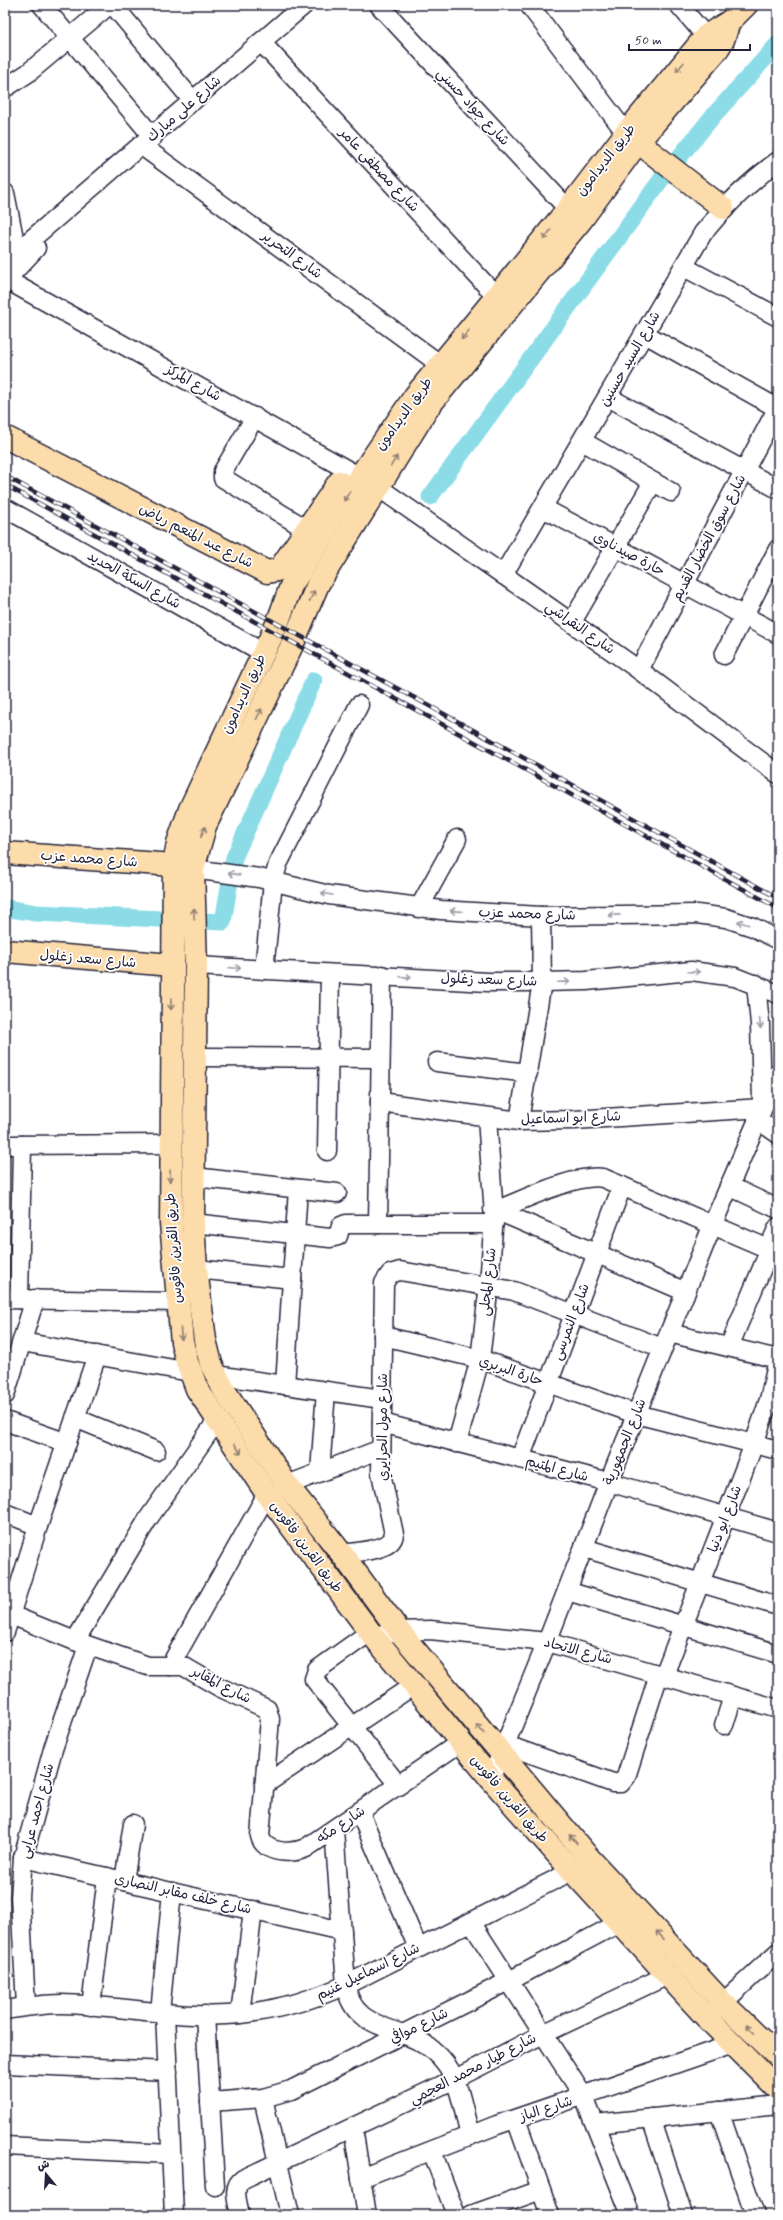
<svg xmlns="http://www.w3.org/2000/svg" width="783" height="2220" font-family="Mynerve,'Playpen Sans Arabic',sans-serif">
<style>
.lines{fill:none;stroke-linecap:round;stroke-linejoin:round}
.canal{stroke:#8cdce7;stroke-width:17}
.minor-casing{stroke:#22223b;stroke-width:21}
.major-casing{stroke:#22223b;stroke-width:25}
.minor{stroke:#fff;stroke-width:18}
.major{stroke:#fddcac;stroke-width:22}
.rail-casing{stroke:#22223b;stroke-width:4.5}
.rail{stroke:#fff;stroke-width:3;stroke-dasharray:9;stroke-linecap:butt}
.oneway{stroke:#907f74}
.oneway2{stroke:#9c9ca7}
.labels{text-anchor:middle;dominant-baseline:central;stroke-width:3.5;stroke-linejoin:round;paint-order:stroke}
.street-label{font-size:14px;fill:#22223b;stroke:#fff}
</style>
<rect width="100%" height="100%" fill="#fff"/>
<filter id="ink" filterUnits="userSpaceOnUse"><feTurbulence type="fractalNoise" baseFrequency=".025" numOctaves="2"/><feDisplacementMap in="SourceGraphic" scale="8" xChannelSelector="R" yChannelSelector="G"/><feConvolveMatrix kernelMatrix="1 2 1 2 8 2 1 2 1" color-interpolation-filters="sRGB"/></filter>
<g filter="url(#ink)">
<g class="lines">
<g class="canal">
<path d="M430,497L663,177L713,116L778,44"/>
<path d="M5,908L36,913L223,922L234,858L314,680"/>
</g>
<g class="minor-casing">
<g id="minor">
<path d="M42,5L153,137"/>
<path d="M113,5L193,101"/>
<path d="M379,5L568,209"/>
<path d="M529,5L626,133"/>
<path d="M679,5L714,46"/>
<path d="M261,42L497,297"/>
<path d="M5,88L28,73L109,5"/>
<path d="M142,146L441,365"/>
<path d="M5,193L17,253"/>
<path d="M5,262L304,5"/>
<path d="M684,267L778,317"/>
<path d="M7,280L378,487L639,670L778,774"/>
<path d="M5,281L36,248"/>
<path d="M645,334L777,408"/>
<path d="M608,397L778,489"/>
<path d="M255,417L223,471V478L306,529"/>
<path d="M582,441L671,492"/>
<path d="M5,508L264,653"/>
<path d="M543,508L778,634"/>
<path d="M503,575L703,233C726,205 749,182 778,161"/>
<path d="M572,622L653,482"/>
<path d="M724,655L778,549"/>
<path d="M639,670L778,407"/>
<path d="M193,869L259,878L329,895L441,910L541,916L697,914L726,918L753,927L778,940"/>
<path d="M419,908L457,839"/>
<path d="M196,966L488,982H542L586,981L691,971L735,977L778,994"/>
<path d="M264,970L273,882L278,864L359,705"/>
<path d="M756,984L760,1024L762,1101"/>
<path d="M195,1057L380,1058"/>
<path d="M437,1062L528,1073"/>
<path d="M380,1102L519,1121L574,1120L762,1108"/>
<path d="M757,1119L778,1134"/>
<path d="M519,1121L542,982L541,916"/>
<path d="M5,1145L171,1144"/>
<path d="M327,1151L330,974"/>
<path d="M194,1177L337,1193"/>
<path d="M729,1186L778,1209"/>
<path d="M493,1209L686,1292"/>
<path d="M497,1210C523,1200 578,1173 603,1178L778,1253"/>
<path d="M193,1223L330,1238L338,1236L341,1226L346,1224H494"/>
<path d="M378,1224L382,975"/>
<path d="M768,1249L778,1227"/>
<path d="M196,1269L292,1279"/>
<path d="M5,1299L178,1302"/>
<path d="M19,1299L22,1145"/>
<path d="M669,1333L778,1359"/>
<path d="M383,1336L480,1359L636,1414L778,1450"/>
<path d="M22,1342L190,1372"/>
<path d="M729,1347L770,1249"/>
<path d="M216,1375L382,1399"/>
<path d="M285,1385L298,1189"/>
<path d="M5,1395L35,1299"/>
<path d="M75,1418L156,1451"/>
<path d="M5,1421L67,1443"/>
<path d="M382,1423L609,1482L778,1532"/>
<path d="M457,1443L480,1359L489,1285L494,1215L487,1118"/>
<path d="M520,1459L622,1186"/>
<path d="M320,1472L326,1391"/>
<path d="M287,1485L381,1449"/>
<path d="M5,1513L38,1526"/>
<path d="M584,1548L778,1606"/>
<path d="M342,1554C357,1551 392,1552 394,1534L381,1473L384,1283L390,1274L400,1271L514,1291L662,1348"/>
<path d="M567,1591L778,1654"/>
<path d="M11,1615L75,1641L148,1666H183L219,1687L267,1709L270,1719L260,1836C264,1854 292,1854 306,1848L461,1742"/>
<path d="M5,1632L38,1526L97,1355"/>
<path d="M370,1632L317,1670L314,1679L399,1786"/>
<path d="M373,1636L399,1631L430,1630L547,1642L778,1709"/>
<path d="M75,1641L148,1519L218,1419"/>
<path d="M170,1666L267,1494"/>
<path d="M664,1675L754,1444L769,1400L778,1360"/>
<path d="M724,1725L733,1696"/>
<path d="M506,1745L613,1783H621L626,1777L659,1674"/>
<path d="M491,1779L547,1642L609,1482L713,1224L778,1073"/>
<path d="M264,1785L414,1685"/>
<path d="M360,1813L418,1948"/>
<path d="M334,1830L346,1985C353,2037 411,2022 442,2059C460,2079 463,2110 470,2136"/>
<path d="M23,1858L342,1931"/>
<path d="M124,1881L133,1824"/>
<path d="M471,1922L584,2097L631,2215"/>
<path d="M26,2006L20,1897L23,1858L53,1749L88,1646"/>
<path d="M91,2006L107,1877"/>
<path d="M5,2010C24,2007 43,2004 62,2004C122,2005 181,2020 241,2014C278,2010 312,2000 346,1985L572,1871"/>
<path d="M714,2011L778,1952"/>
<path d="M160,2012L172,1892"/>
<path d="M165,2013L174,2215"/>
<path d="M240,2014L253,1910"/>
<path d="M205,2015L215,2186"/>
<path d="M5,2064L168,2071"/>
<path d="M263,2098L290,2215"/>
<path d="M210,2102L263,2098L291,2090L509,1981L619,1923"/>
<path d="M719,2111L755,2215"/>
<path d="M651,2118L683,2215"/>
<path d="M516,2119L550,2215"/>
<path d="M595,2124L778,2105"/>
<path d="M353,2128L367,2215"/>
<path d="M5,2146L171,2154"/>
<path d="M432,2151L456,2215"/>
<path d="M361,2178L497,2125L733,2044"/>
<path d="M240,2215C238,2203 231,2187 243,2179L455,2079L543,2034L668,1975"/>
<path d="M471,2215L541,2190"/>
</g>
</g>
<g class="major-casing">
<g id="major">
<path d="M746,5L729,22L706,36L626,133L568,209L415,396L360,476L291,586L277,624L190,809L178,843L174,865L171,1223L182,1342L187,1362L197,1389L267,1494L370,1632L491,1779L572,1871L707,2018L778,2089"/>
<path d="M729,22L723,40L717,50L638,142L582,219L429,406L318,584L293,643L205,826L193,869L196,966L193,1223L196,1269L205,1340L211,1364L224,1390L287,1485L342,1554L399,1631L589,1858L723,2003L778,2056"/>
<path d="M638,142L723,208"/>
<path d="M5,437L267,572L277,570L281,567L339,482"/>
<path d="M5,853L174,865"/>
<path d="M5,951L172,965"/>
</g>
</g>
<use href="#minor" class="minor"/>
<use href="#major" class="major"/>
<g class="rail-casing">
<g id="rail">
<path d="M5,476L424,703L778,898"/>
<path d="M5,485L778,908"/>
</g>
</g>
<use href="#rail" class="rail"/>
</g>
<defs><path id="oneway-shaft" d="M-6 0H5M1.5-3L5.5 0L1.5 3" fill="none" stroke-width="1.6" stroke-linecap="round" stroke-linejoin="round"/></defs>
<g class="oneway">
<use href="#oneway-shaft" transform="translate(680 67) rotate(130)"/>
<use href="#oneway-shaft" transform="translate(547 235) rotate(129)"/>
<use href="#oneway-shaft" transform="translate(465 335) rotate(130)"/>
<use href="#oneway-shaft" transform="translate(394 461) rotate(-58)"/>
<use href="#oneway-shaft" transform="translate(347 496) rotate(122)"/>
<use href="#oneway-shaft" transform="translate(312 596) rotate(-65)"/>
<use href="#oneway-shaft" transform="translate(259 714) rotate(-64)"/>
<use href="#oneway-shaft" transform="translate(203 832) rotate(-68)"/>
<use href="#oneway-shaft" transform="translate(194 914) rotate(-92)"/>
<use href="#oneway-shaft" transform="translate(171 1004) rotate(90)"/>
<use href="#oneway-shaft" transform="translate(170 1176) rotate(92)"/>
<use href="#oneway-shaft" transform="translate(181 1334) rotate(84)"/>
<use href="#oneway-shaft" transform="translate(238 1449) rotate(57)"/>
<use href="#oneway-shaft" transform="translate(480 1729) rotate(-130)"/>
<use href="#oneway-shaft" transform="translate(573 1839) rotate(-130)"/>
<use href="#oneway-shaft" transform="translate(660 1935) rotate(-133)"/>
<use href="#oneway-shaft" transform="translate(750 2029) rotate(-136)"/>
</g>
<g class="oneway2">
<use href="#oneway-shaft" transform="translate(234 874) rotate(-172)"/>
<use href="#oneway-shaft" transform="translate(327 894) rotate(-168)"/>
<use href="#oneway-shaft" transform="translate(456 911) rotate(-176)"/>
<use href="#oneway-shaft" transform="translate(614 915) rotate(179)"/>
<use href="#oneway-shaft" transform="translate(743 923) rotate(-162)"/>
<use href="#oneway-shaft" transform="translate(235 968) rotate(3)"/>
<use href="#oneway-shaft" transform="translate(694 972) rotate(2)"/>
<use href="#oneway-shaft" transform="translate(406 977) rotate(4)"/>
<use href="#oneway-shaft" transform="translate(564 982) rotate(-2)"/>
<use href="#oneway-shaft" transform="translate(760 1023) rotate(85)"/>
</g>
</g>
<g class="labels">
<g class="street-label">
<text transform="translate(473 107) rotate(47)">شارع جواد حسني</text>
<text transform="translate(184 109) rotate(-41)">شارع على مبارك</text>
<text transform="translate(606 160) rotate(-52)">طريق الديدامون</text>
<text transform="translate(379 170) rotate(47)">شارع مصطفى عامر</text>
<text transform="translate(292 255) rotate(36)">شارع التحرير</text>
<text transform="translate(630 359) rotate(-60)">شارع السيد حسنين</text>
<text transform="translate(193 383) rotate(29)">شارع المركز</text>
<text transform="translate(404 414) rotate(-54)">طريق الديدامون</text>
<text transform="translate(196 536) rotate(27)">شارع عبد المنعم رياض</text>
<text transform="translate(709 538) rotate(-62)">شارع سوق الخضار القديم</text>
<text transform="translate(629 554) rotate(28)">حارة صيدناوى</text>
<text transform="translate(134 580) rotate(29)">شارع السكة الحديد</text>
<text transform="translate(580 628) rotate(35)">شارع النقراشي</text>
<text transform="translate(244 694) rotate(-65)">طريق الديدامون</text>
<text transform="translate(89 859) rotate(4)">شارع محمد عزب</text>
<text transform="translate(527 914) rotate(2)">شارع محمد عزب</text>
<text transform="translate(88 959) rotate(5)">شارع سعد زغلول</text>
<text transform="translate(489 980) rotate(2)">شارع سعد زغلول</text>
<text transform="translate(571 1118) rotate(-2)">شارع ابو اسماعيل</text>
<text transform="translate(174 1248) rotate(-94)">طريق القرين, فاقوس</text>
<text transform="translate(488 1282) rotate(-84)">شارع المجلى</text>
<text transform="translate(571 1322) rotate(-69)">شارع النمرسى</text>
<text transform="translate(511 1371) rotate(19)">حارة البربري</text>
<text transform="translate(383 1427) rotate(-90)">شارع مول الحرايري</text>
<text transform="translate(625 1442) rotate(-68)">شارع الجمهورية</text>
<text transform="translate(557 1469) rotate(15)">شارع المتيم</text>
<text transform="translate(725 1519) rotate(-69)">شارع ابو دنيا</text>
<text transform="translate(306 1547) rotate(53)">طريق القرين, فاقوس</text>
<text transform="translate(578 1651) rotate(15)">شارع الاتحاد</text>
<text transform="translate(221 1685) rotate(27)">شارع المقابر</text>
<text transform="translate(509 1799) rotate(49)">طريق القرين, فاقوس</text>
<text transform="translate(37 1811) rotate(-75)">شارع احمد عرابى</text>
<text transform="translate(341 1825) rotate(-34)">شارع مكه</text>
<text transform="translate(183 1894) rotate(13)">شارع خلف مقابر النصارى</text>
<text transform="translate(368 1972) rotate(-26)">شارع اسماعيل غنيم</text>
<text transform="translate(419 2026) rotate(-26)">شارع موافي</text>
<text transform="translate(473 2069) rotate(-27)">شارع طيار محمد العجمي</text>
<text transform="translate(546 2109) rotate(-18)">شارع الباز</text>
</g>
</g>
<rect width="783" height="2220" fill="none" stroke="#fff" stroke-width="20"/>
<rect x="10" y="10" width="763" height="2200" fill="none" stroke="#22223b" stroke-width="1.5" filter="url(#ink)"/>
<g transform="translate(46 2174) rotate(342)" stroke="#ffffff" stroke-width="3" paint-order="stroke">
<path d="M0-3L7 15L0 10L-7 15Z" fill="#22223b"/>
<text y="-6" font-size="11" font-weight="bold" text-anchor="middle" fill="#22223b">ش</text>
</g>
<path d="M629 44v6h121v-6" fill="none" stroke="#22223b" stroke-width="2"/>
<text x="635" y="44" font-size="12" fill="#22223b" stroke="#ffffff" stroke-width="3" paint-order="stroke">50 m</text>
</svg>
